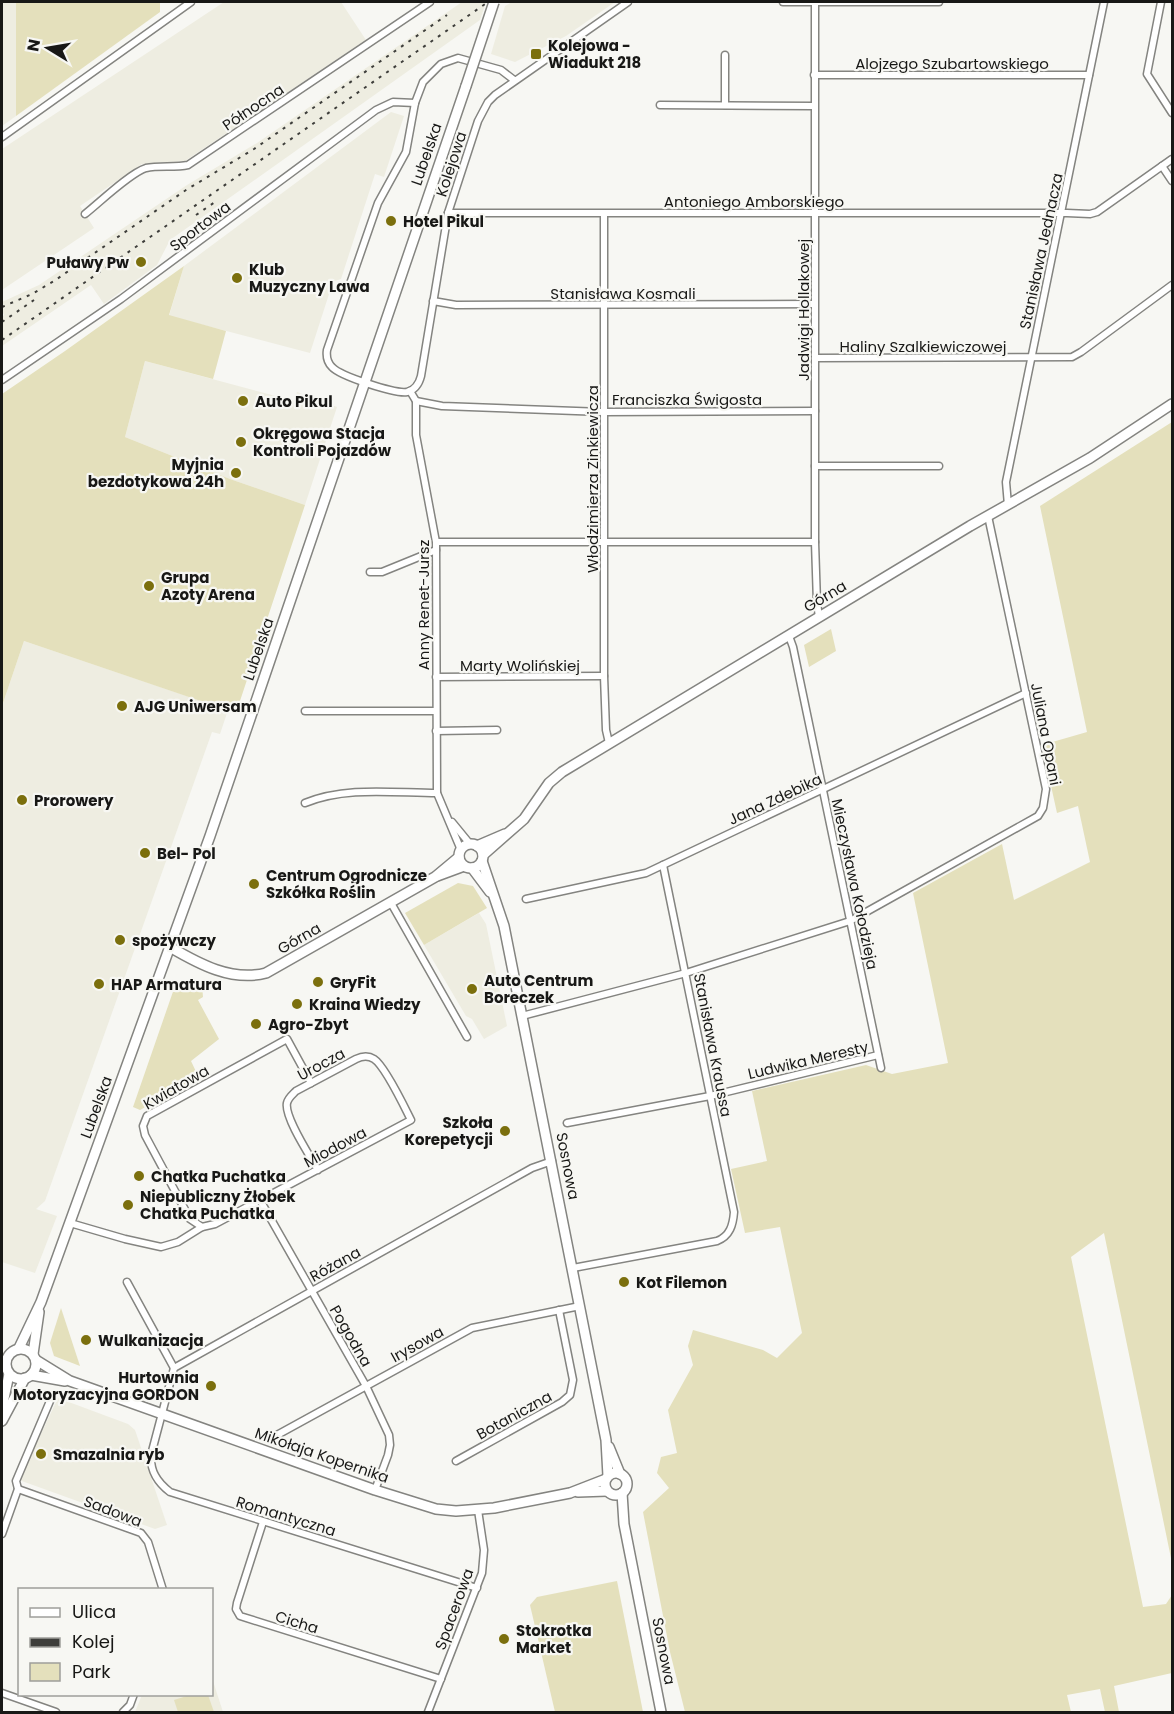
<svg xmlns="http://www.w3.org/2000/svg" width="1174" height="1714" font-family="Poppins,sans-serif">
<style>
.built{fill:#eeede1}
.green{fill:#e4e0bc}
.lines{fill:none;stroke-linecap:round;stroke-linejoin:round}
.street-casing{stroke:#848480;stroke-width:9}
.secondary-casing{stroke:#848480;stroke-width:12}
.street{stroke:#fff;stroke-width:6}
.secondary{stroke:#fff;stroke-width:9}
.rail{stroke:#3e3e3b;stroke-width:2;stroke-dasharray:3 6;stroke-linecap:butt}
.secondary-bridge-casing{stroke:#848480;stroke-width:12;stroke-linecap:butt}
.secondary-bridge{stroke:#fff;stroke-width:9}
.poi-dot{fill:#7b6f0d;stroke:#f7f7f3;stroke-width:2}
.labels{text-anchor:middle;dominant-baseline:central;stroke-width:4.5;stroke-linejoin:round;paint-order:stroke}
.poi-label{font-size:15px;font-weight:bold;fill:#181816;stroke:#f7f7f3;text-anchor:start}
.street-label{font-size:15px;fill:#181816;stroke:#f7f7f3}
</style>
<rect width="100%" height="100%" fill="#f7f7f3"/>
<g class="built">
<path d="M2,2H16V116L2,126Z"/>
<path d="M224,2H341L366,40L185,161L142,164L80,206L94,228L2,290V149Z"/>
<path d="M462,2H486L480,20L170,240L157,265L104,304L91,285L2,346V317L4,315L2,311V302L39,285L187,185L257,143Z"/>
<path d="M512,2H615L566,36L515,62L491,54L505,6Z"/>
<path d="M391,112L404,116L384,177L375,174L341,279L329,283L331,288L310,353L169,316L184,266Z"/>
<path d="M145,361L294,401L297,392L337,407L305,505L230,479L125,437Z"/>
<path d="M24,641L228,710L220,734L212,732L45,1201L36,1209L57,1216L35,1273L2,1262V706Z"/>
<path d="M479,913L486,924L507,1026L484,1039L472,1019L466,1016L424,945Z"/>
<path d="M58,1398L128,1424L135,1430L167,1525L155,1529L19,1480Z"/>
<path d="M212,1678L223,1712H135L142,1695L212,1694Z"/>
</g>
<g class="green">
<path d="M16,2H160V12L16,116Z"/>
<path d="M184,266L169,315L226,331L213,379L145,361L125,437L230,479L305,505L236,713L24,641L2,706V394L65,351Z"/>
<path d="M1172,422V1563L1104,1233L1071,1257L1143,1607L1166,1604L1172,1595V1673L1114,1686L1119,1712H1105L1100,1689L1067,1695L1071,1712H685L670,1652L643,1512L669,1488L657,1473L661,1457L677,1453L668,1410L693,1365L688,1346L693,1330L763,1350L777,1358L802,1333L780,1227L745,1233L731,1169L767,1161L752,1091L866,1065L892,1074L948,1063L913,893L1002,844L1014,900L1090,862L1078,806L1057,813L1042,745L1087,732L1040,506Z"/>
<path d="M831,629L836,651L809,667L804,645Z"/>
<path d="M458,883L473,886L487,908L424,945L405,913Z"/>
<path d="M186,979L202,985L203,997L198,1000L219,1039L191,1061L199,1078L140,1110L133,1107L176,983Z"/>
<path d="M61,1308L80,1366L54,1356L50,1343Z"/>
<path d="M617,1581L643,1712H555L530,1605L537,1597Z"/>
<path d="M190,1695H208L214,1712H178L174,1700Z"/>
</g>
<g class="lines">
<g class="street-casing">
<g id="street">
<path d="M783,2H939"/>
<path d="M815,2V542L817,603L819,617"/>
<path d="M1161,2L1147,74L1172,113"/>
<path d="M814,75H1089"/>
<path d="M514,80L501,70L458,58L441,64L423,82L415,103L406,152L378,203L327,350C326,357 327,362 332,367C340,376 395,394 407,392C415,390 419,384 421,376L448,213L478,121L488,102L495,95L628,2"/>
<path d="M660,105L814,106"/>
<path d="M725,105V55"/>
<path d="M2,137L191,2"/>
<path d="M1162,166L1172,181"/>
<path d="M448,213H1067L1090,214L1097,212L1172,159"/>
<path d="M85,214C99,203 130,173 146,168C159,165 175,168 188,165L430,2"/>
<path d="M604,214V676L606,730L609,743"/>
<path d="M433,301L456,305L814,304"/>
<path d="M815,358L1072,357L1081,352L1172,285"/>
<path d="M2,380L121,299L376,110L393,102L415,103"/>
<path d="M410,391L416,401V435L436,542L437,793L461,850"/>
<path d="M416,401L442,406L603,412L815,411"/>
<path d="M815,466H939"/>
<path d="M1008,505L1006,482L1104,2"/>
<path d="M436,542H815"/>
<path d="M370,572H382L436,550"/>
<path d="M789,636L793,647L881,1068"/>
<path d="M436,677L604,676"/>
<path d="M305,711H436"/>
<path d="M436,731L497,730"/>
<path d="M305,803C346,786 394,793 437,793"/>
<path d="M452,822L470,844"/>
<path d="M526,899L646,873L1026,693"/>
<path d="M391,903L467,1037"/>
<path d="M522,1016L686,973L850,921L1038,816L1043,808L1046,789L988,516"/>
<path d="M567,1123L710,1096L878,1055"/>
<path d="M260,1200L366,1386L389,1435L390,1445L388,1455L375,1490"/>
<path d="M70,1223L125,1239L161,1247L178,1242L202,1227L215,1224L411,1120C404,1106 385,1066 374,1059C368,1055 362,1056 356,1059L296,1091C292,1095 288,1098 287,1103C284,1117 310,1156 318,1170"/>
<path d="M202,1227L190,1219L145,1135L143,1126L147,1116L287,1039L311,1083"/>
<path d="M573,1268L717,1241C730,1236 733,1225 734,1212L663,865"/>
<path d="M127,1282L174,1368"/>
<path d="M277,1435L472,1328L580,1306"/>
<path d="M456,1461L562,1402L570,1395L573,1380L559,1310"/>
<path d="M18,1489L141,1533L148,1542L163,1590"/>
<path d="M263,1522L237,1603L236,1609L240,1616L441,1679"/>
<path d="M2,1534L18,1489L16,1481L50,1401"/>
<path d="M477,1588L170,1492C157,1482 150,1471 151,1455L174,1368L532,1168L552,1161"/>
<path d="M2,1693L56,1712"/>
<path d="M123,1712L130,1705L134,1694"/>
<path d="M428,1712L482,1573L484,1550L478,1510"/>
</g>
</g>
<g class="secondary-casing">
<g id="secondary">
<circle cx="471" cy="856" r="12"/>
<path d="M477,846L505,834"/>
<path d="M483,855L524,819L549,783L562,772L970,526L1090,458L1172,404"/>
<path d="M482,861L504,926L606,1440L608,1476"/>
<path d="M472,868L490,892"/>
<path d="M437,876L464,866"/>
<path d="M170,947C199,964 232,982 266,973L435,877L459,857"/>
<path d="M19,1348L41,1302L210,836L466,86"/>
<circle cx="21" cy="1364" r="15"/>
<path d="M33,1354L39,1312"/>
<path d="M36,1360L70,1381L375,1490L436,1509L456,1511L494,1508L570,1493L606,1479"/>
<path d="M31,1375L65,1381"/>
<path d="M2,1408L9,1374"/>
<path d="M2,1421L25,1378"/>
<path d="M609,1447L620,1474"/>
<circle cx="616" cy="1484" r="11"/>
<path d="M578,1492L607,1491"/>
<path d="M622,1493L624,1524L661,1712"/>
</g>
</g>
<use href="#street" class="street"/>
<use href="#secondary" class="secondary"/>
<g class="rail">
<path d="M196,215L215,202"/>
<path d="M2,307L32,294L54,281L186,190L254,149L447,15"/>
<path d="M2,322L34,300"/>
<path d="M2,340L488,2"/>
</g>
<g class="secondary-bridge-casing">
<path id="secondary-bridge" d="M466,86L494,2"/>
</g>
<use href="#secondary-bridge" class="secondary-bridge"/>
</g>
<g class="poi-dot">
<rect x="530" y="48" width="12" height="12" rx="3"/>
<circle cx="391" cy="221" r="6"/>
<circle cx="141" cy="262" r="6"/>
<circle cx="237" cy="278" r="6"/>
<circle cx="243" cy="401" r="6"/>
<circle cx="241" cy="442" r="6"/>
<circle cx="236" cy="473" r="6"/>
<circle cx="149" cy="586" r="6"/>
<circle cx="122" cy="706" r="6"/>
<circle cx="22" cy="800" r="6"/>
<circle cx="145" cy="853" r="6"/>
<circle cx="254" cy="884" r="6"/>
<circle cx="120" cy="940" r="6"/>
<circle cx="318" cy="982" r="6"/>
<circle cx="99" cy="984" r="6"/>
<circle cx="472" cy="989" r="6"/>
<circle cx="297" cy="1004" r="6"/>
<circle cx="256" cy="1024" r="6"/>
<circle cx="505" cy="1131" r="6"/>
<circle cx="139" cy="1176" r="6"/>
<circle cx="128" cy="1205" r="6"/>
<circle cx="624" cy="1282" r="6"/>
<circle cx="86" cy="1340" r="6"/>
<circle cx="211" cy="1386" r="6"/>
<circle cx="41" cy="1454" r="6"/>
<circle cx="504" cy="1639" r="6"/>
</g>
<g class="labels">
<g class="poi-label">
<text x="548" y="45">Kolejowa -<tspan x="548" dy="17">Wiadukt 218</tspan></text>
<text x="403" y="221">Hotel Pikul</text>
<text x="129" y="262" text-anchor="end">Puławy Pw</text>
<text x="249" y="269">Klub<tspan x="249" dy="17">Muzyczny Lawa</tspan></text>
<text x="255" y="401">Auto Pikul</text>
<text x="253" y="433">Okręgowa Stacja<tspan x="253" dy="17">Kontroli Pojazdów</tspan></text>
<text x="224" y="464" text-anchor="end">Myjnia<tspan x="224" dy="17">bezdotykowa 24h</tspan></text>
<text x="161" y="577">Grupa<tspan x="161" dy="17">Azoty Arena</tspan></text>
<text x="134" y="706">AJG Uniwersam</text>
<text x="34" y="800">Prorowery</text>
<text x="157" y="853">Bel- Pol</text>
<text x="266" y="875">Centrum Ogrodnicze<tspan x="266" dy="17">Szkółka Roślin</tspan></text>
<text x="132" y="940">spożywczy</text>
<text x="484" y="980">Auto Centrum<tspan x="484" dy="17">Boreczek</tspan></text>
<text x="330" y="982">GryFit</text>
<text x="111" y="984">HAP Armatura</text>
<text x="309" y="1004">Kraina Wiedzy</text>
<text x="268" y="1024">Agro-Zbyt</text>
<text x="493" y="1122" text-anchor="end">Szkoła<tspan x="493" dy="17">Korepetycji</tspan></text>
<text x="151" y="1176">Chatka Puchatka</text>
<text x="140" y="1196">Niepubliczny Żłobek<tspan x="140" dy="17">Chatka Puchatka</tspan></text>
<text x="636" y="1282">Kot Filemon</text>
<text x="98" y="1340">Wulkanizacja</text>
<text x="199" y="1377" text-anchor="end">Hurtownia<tspan x="199" dy="17">Motoryzacyjna GORDON</tspan></text>
<text x="53" y="1454">Smazalnia ryb</text>
<text x="516" y="1630">Stokrotka<tspan x="516" dy="17">Market</tspan></text>
</g>
<g class="street-label">
<text x="952" y="63">Alojzego Szubartowskiego</text>
<text transform="translate(253 107) rotate(-34)">Północna</text>
<text transform="translate(426 154) rotate(-71)">Lubelska</text>
<text transform="translate(451 164) rotate(-72)">Kolejowa</text>
<text x="754" y="201">Antoniego Amborskiego</text>
<text transform="translate(200 226) rotate(-37)">Sportowa</text>
<text transform="translate(1041 251) rotate(-78)">Stanisława Jednacza</text>
<text x="623" y="293">Stanisława Kosmali</text>
<text transform="translate(803 310) rotate(-90)">Jadwigi Hollakowej</text>
<text x="923" y="346">Haliny Szalkiewiczowej</text>
<text x="687" y="399">Franciszka Świgosta</text>
<text transform="translate(592 479) rotate(-90)">Włodzimierza Zinkiewicza</text>
<text transform="translate(825 596) rotate(-31)">Górna</text>
<text transform="translate(423 605) rotate(-90)">Anny Renet-Jursz</text>
<text transform="translate(258 649) rotate(-71)">Lubelska</text>
<text x="520" y="665">Marty Wolińskiej</text>
<text transform="translate(1046 734) rotate(79)">Juliana Opani</text>
<text transform="translate(775 799) rotate(-25)">Jana Zdebika</text>
<text transform="translate(855 884) rotate(78)">Mieczysława Kołodzieja</text>
<text transform="translate(299 938) rotate(-30)">Górna</text>
<text transform="translate(713 1045) rotate(79)">Stanisława Kraussa</text>
<text transform="translate(808 1060) rotate(-13)">Ludwika Meresty</text>
<text transform="translate(321 1064) rotate(-28)">Urocza</text>
<text transform="translate(176 1087) rotate(-30)">Kwiatowa</text>
<text transform="translate(96 1107) rotate(-70)">Lubelska</text>
<text transform="translate(335 1147) rotate(-28)">Miodowa</text>
<text transform="translate(568 1166) rotate(79)">Sosnowa</text>
<text transform="translate(335 1264) rotate(-29)">Różana</text>
<text transform="translate(351 1336) rotate(60)">Pogodna</text>
<text transform="translate(417 1344) rotate(-29)">Irysowa</text>
<text transform="translate(514 1415) rotate(-29)">Botaniczna</text>
<text transform="translate(322 1455) rotate(19)">Mikołaja Kopernika</text>
<text transform="translate(113 1511) rotate(21)">Sadowa</text>
<text transform="translate(286 1516) rotate(17)">Romantyczna</text>
<text transform="translate(454 1609) rotate(-70)">Spacerowa</text>
<text transform="translate(297 1622) rotate(17)">Cicha</text>
<text transform="translate(664 1651) rotate(79)">Sosnowa</text>
</g>
</g>
<rect width="1174" height="1714" fill="none" stroke="#181816" stroke-width="6"/>
<rect x="18" y="1588" width="195" height="108" fill="#f7f7f3" stroke="#9e9e9b" stroke-width="1.5"/>
<rect x="30" y="1608" width="30" height="9" fill="#ffffff" stroke="#9e9e9b" stroke-width="1.5"/>
<text x="72" y="1618" font-size="18" fill="#181816">Ulica</text>
<rect x="30" y="1638" width="30" height="9" fill="#3e3e3b" stroke="#9e9e9b" stroke-width="1.5"/>
<text x="72" y="1648" font-size="18" fill="#181816">Kolej</text>
<rect x="30" y="1663" width="30" height="18" fill="#e4e0bc" stroke="#9e9e9b" stroke-width="1.5"/>
<text x="72" y="1678" font-size="18" fill="#181816">Park</text>
<g transform="translate(48 48) rotate(281)" stroke="#f7f7f3" stroke-width="4.5" paint-order="stroke">
<path d="M0-4.5L10 22L0 15L-10 22Z" fill="#181816"/>
<text y="-9" font-size="16" font-weight="bold" text-anchor="middle" fill="#181816">N</text>
</g>
</svg>
